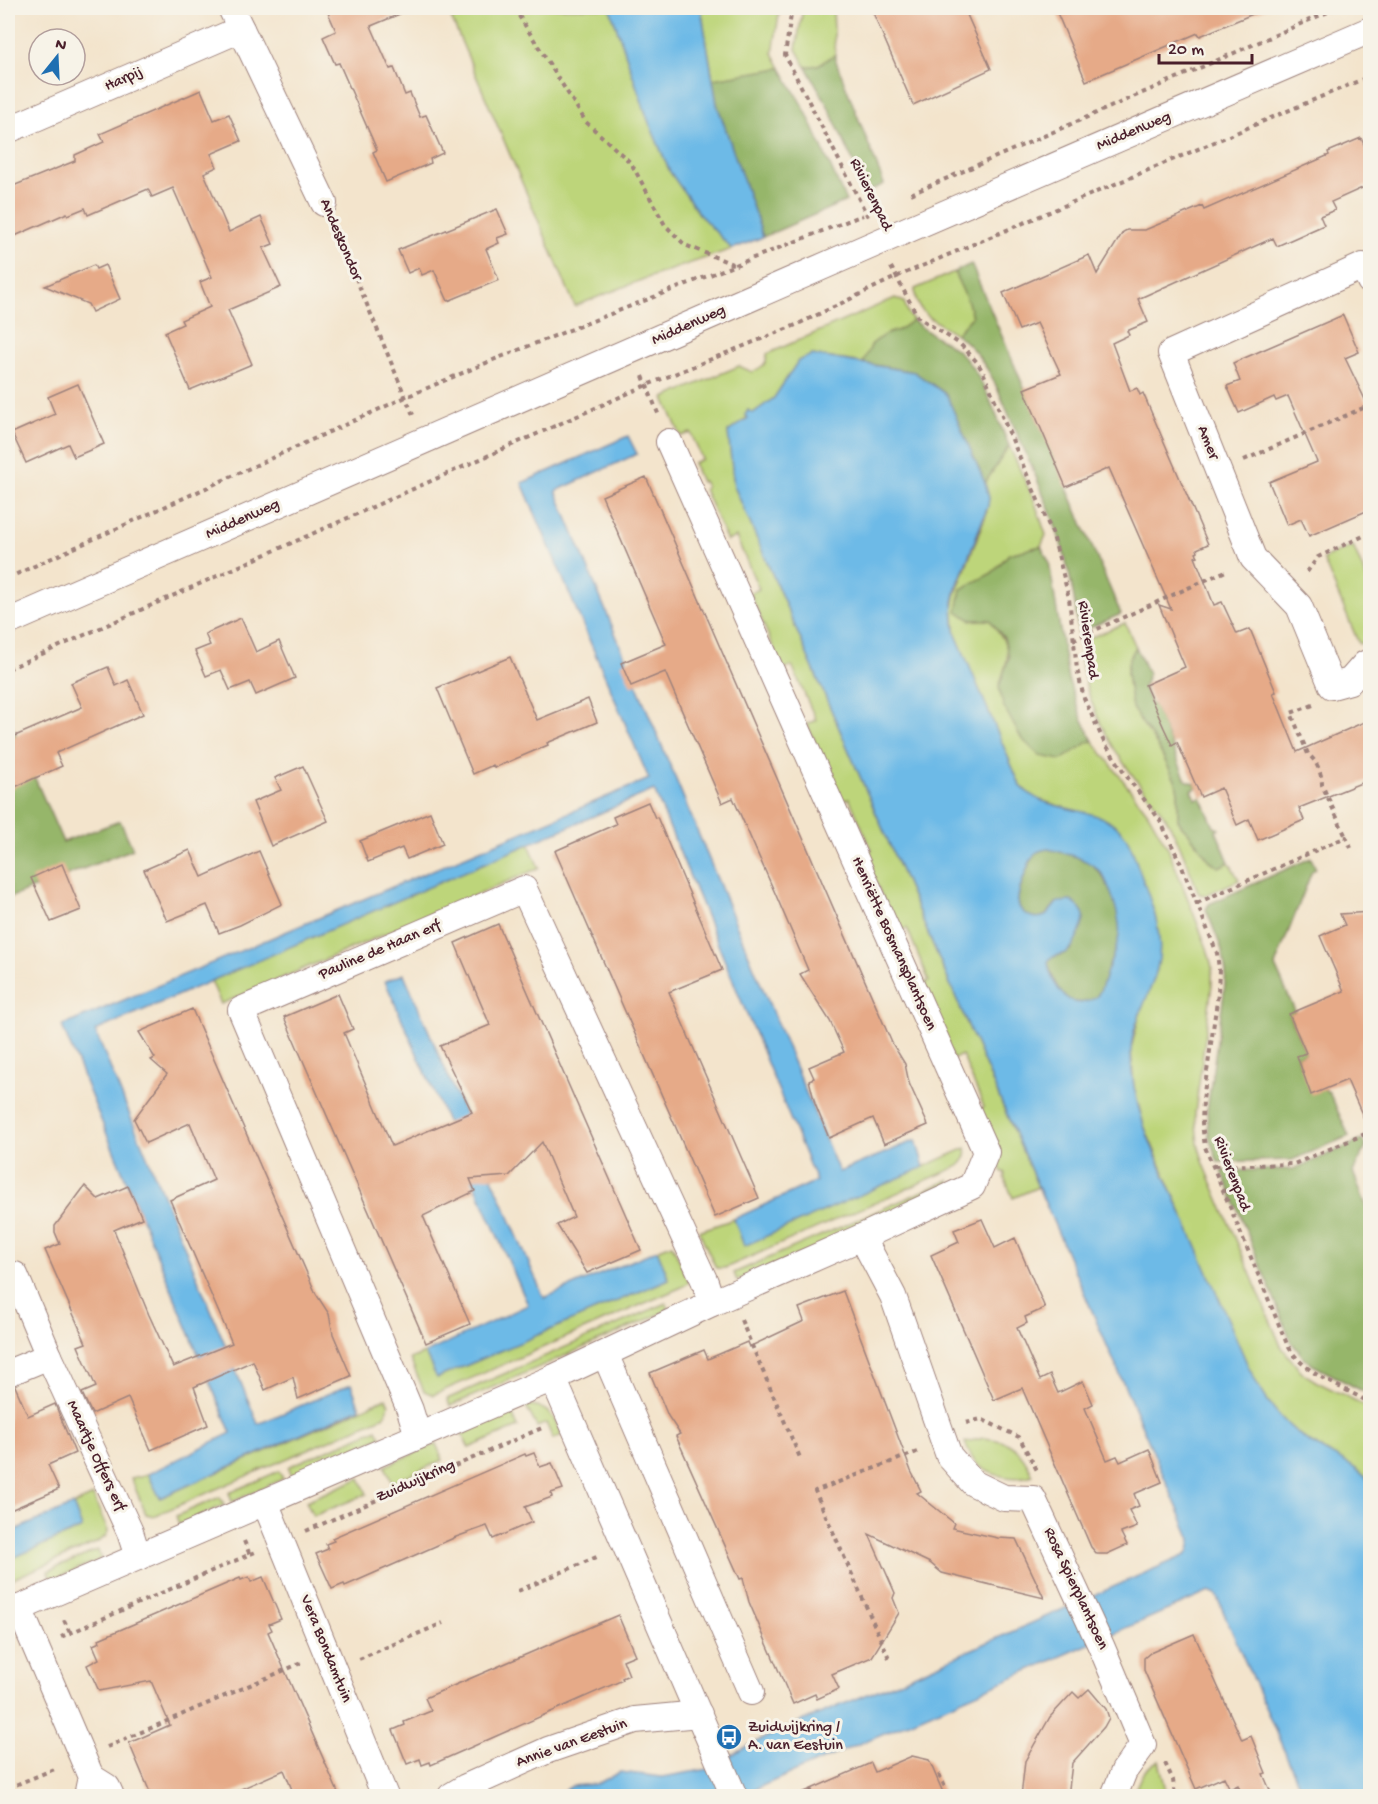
<svg xmlns="http://www.w3.org/2000/svg" width="1378" height="1804" font-family="'Gochi Hand',sans-serif">
<style>
.green{fill:#bdd57a;stroke:#847a52;stroke-width:1.5}
.forest{fill:#96b66a;stroke:#706a4a;stroke-width:1.5}
.water{fill:#6dbae7;stroke:#5c6c89;stroke-width:1.5;fill-rule:evenodd}
.building{fill:#e6aa88}
.lines{fill:none;stroke-linecap:round;stroke-linejoin:round}
.minor-casing{stroke:#9e827c;stroke-width:28}
.path{stroke:#9e827c;stroke-width:4;stroke-dasharray:4.5 4.5;stroke-linecap:butt}
.minor{stroke:#fff;stroke-width:26}
.labels{text-anchor:middle;dominant-baseline:central;stroke-width:6;stroke-linejoin:round;paint-order:stroke}
.street-label{font-size:16px;fill:#4a1f2b;stroke:#f7f3e8}
.poi-label{font-size:16px;fill:#4a1f2b;stroke:#f7f3e8;text-anchor:start}
</style>
<rect width="100%" height="100%" fill="#f7f3e8"/>
<filter id="ink" filterUnits="userSpaceOnUse"><feTurbulence type="fractalNoise" baseFrequency=".0167" numOctaves="2"/><feDisplacementMap in="SourceGraphic" scale="12" xChannelSelector="R" yChannelSelector="G"/><feConvolveMatrix kernelMatrix="1 2 1 2 8 2 1 2 1" color-interpolation-filters="sRGB"/></filter>
<filter id="wash" filterUnits="userSpaceOnUse"><feTurbulence type="fractalNoise" baseFrequency=".008" numOctaves="4" result="noise"/><feDisplacementMap in="SourceGraphic" scale="24" xChannelSelector="R" yChannelSelector="G"/><feGaussianBlur stdDeviation="1.35" result="paint"/><feColorMatrix in="noise" values="0 0 0 0 0 0 0 0 0 0 0 0 0 0 0 0 0 1.4 0 .05"/><feComposite in="paint" operator="in"/></filter>
<g filter="url(#wash)">
<rect width="100%" height="100%" fill="#f3e4cc"/>
<g class="green">
<path d="M447,8H610L648,120L670,172L700,215L732,249L644,279L575,306Z"/>
<path d="M701,8H780L773,53L781,68L713,79Z"/>
<path d="M803,8H833L835,55L818,65L806,67L796,49Z"/>
<path d="M954,272L968,301L972,317L956,334C939,322 914,315 915,289Z"/>
<path d="M895,298L904,302L909,315L913,320L899,330L884,335L872,344L863,363L813,355L798,361L774,398L753,413L748,410V417L728,432L734,486L1038,1187L1013,1198L1004,1177L1005,1175L1004,1172H1002L975,1111L984,1107L962,1055L953,1059L920,984L929,981L907,928L897,932L864,854L872,850L849,798L841,802L807,724L816,720L792,666L783,670L750,593L759,589L736,537L727,541L704,489L706,487L703,481L701,482L693,463L702,459L691,433L681,436L664,398L739,366L752,372C762,367 767,365 767,354Z"/>
<path d="M1009,446L1034,500L1046,535L1041,546L1009,554L992,573L978,581L972,620H990C1013,650 1010,652 999,687L1061,760L1088,742L1093,741L1148,813L1168,848L1207,948L1212,967V984L1195,1114L1198,1144L1204,1164L1281,1346L1301,1372L1317,1382L1360,1403L1370,1411V1482C1355,1465 1335,1457 1316,1446C1285,1428 1264,1400 1249,1368L1144,1126L1134,1087L1131,1049L1139,1017L1157,968L1159,938L1155,915L1129,844L1069,809L1033,798L1020,785L956,635L953,609L955,596L986,515L989,498L985,483Z"/>
<path d="M1353,546L1370,587V639L1359,644L1323,559Z"/>
<path d="M1125,623L1136,647L1129,659L1127,673L1132,708L1157,745L1176,782L1178,792V820L1182,826L1188,832L1196,843L1219,867L1229,862L1239,880L1206,895L1199,894C1189,869 1180,841 1166,818C1157,805 1147,794 1137,781C1107,743 1080,692 1080,642Z"/>
<path d="M529,844L539,868L221,1004L211,981Z"/>
<path d="M966,1148C968,1156 964,1160 959,1166L725,1268H716L699,1231L734,1219L744,1245Z"/>
<path d="M949,1180L953,1189L737,1281L734,1273Z"/>
<path d="M672,1244L689,1282L682,1287L433,1395L424,1391L410,1359L425,1353L437,1378L669,1279L657,1250Z"/>
<path d="M666,1303L669,1310L450,1406L447,1399Z"/>
<path d="M386,1398L389,1405L385,1416L154,1516L146,1514L131,1478L148,1474L160,1498Z"/>
<path d="M530,1405C550,1407 555,1419 562,1435L553,1439L546,1423L537,1427L526,1406Z"/>
<path d="M511,1411L518,1427L469,1448L462,1434Z"/>
<path d="M377,1429L381,1437L292,1476L288,1467Z"/>
<path d="M984,1438C1012,1440 1022,1451 1033,1475C1016,1481 991,1477 977,1464C971,1459 968,1450 965,1442Z"/>
<path d="M436,1444L443,1460L392,1483L385,1466Z"/>
<path d="M279,1471L283,1479L232,1502L229,1493Z"/>
<path d="M360,1478L367,1494L313,1516L306,1501Z"/>
<path d="M93,1496L108,1531L106,1536L96,1543L8,1581V1560L82,1528L73,1505Z"/>
<path d="M220,1497L224,1505L179,1525L176,1516Z"/>
<path d="M98,1550L101,1559L52,1580L48,1571Z"/>
<path d="M1159,1760L1165,1786V1796H1133C1141,1776 1140,1772 1159,1760Z"/>
</g>
<g class="forest">
<path d="M835,55L836,61L884,184L867,192L826,102L806,67L818,65Z"/>
<path d="M781,68L806,112L846,201L763,237L717,104L713,79Z"/>
<path d="M971,264L1121,614L1078,633C1073,558 1046,498 1016,431C1000,396 989,358 956,334L972,317L968,302L954,272Z"/>
<path d="M913,320C926,334 945,339 959,352C983,374 996,416 1009,446L985,483L947,396L945,393L914,372L863,363L872,344L884,335L899,330Z"/>
<path d="M1041,546L1049,562L1068,679L1081,716L1093,741L1088,742L1061,760L1040,756L1021,738L1003,705L999,687L1009,657L1004,638L990,620H972L957,612L961,589L992,573L1009,554Z"/>
<path d="M1136,647L1148,674L1145,684L1143,686L1151,705L1154,704L1186,780L1197,785L1196,788L1192,790L1196,799L1201,797L1214,827L1219,829L1216,831L1229,862L1219,867L1210,861L1188,832L1182,826L1178,820V792L1176,782L1157,745L1132,708L1127,673L1129,659Z"/>
<path d="M8,717L63,842L120,821L133,849L9,898L8,895Z"/>
<path d="M1049,849C1061,852 1077,856 1088,862C1105,871 1122,912 1121,931C1120,943 1113,955 1109,966C1105,975 1103,988 1097,996C1090,1004 1075,1004 1067,999C1057,992 1053,977 1049,967L1048,962L1050,958L1063,954L1071,949L1069,901L1056,903C1053,907 1050,911 1047,914C1036,923 1020,915 1018,902C1017,894 1030,859 1035,854C1039,850 1044,849 1049,849Z"/>
<path d="M1311,858L1316,869L1312,871L1275,966L1295,1011L1289,1015L1306,1053L1297,1056L1300,1065H1302L1320,1087L1329,1092L1349,1136L1292,1160L1218,1162L1209,1137L1207,1111L1224,993L1226,972L1222,950L1206,909L1209,904Z"/>
<path d="M1362,1140L1366,1147L1353,1172L1370,1216V1395L1313,1365L1305,1359L1292,1343L1222,1171L1294,1169Z"/>
</g>
<g class="water">
<path d="M610,8H701L717,104L763,237L732,249L700,215L670,172L648,120Z"/>
<path d="M812,355L914,372L944,393L947,396L985,483L989,498L988,506L956,589L953,602L954,622L956,635L1020,785C1047,817 1099,802 1124,834C1132,845 1135,859 1140,872C1151,902 1166,936 1157,969C1150,996 1132,1022 1131,1051C1130,1110 1159,1162 1182,1214C1205,1265 1227,1317 1249,1368C1264,1400 1285,1428 1316,1446C1335,1457 1355,1465 1370,1482V1796H1304L1216,1595L1209,1592L739,1796H556L572,1786L597,1784L620,1772L662,1777L709,1769L741,1749L788,1727L907,1678L1186,1555L1189,1551L1191,1539L734,486L728,432L748,418L745,415L748,410L753,413L774,398L798,361ZM1048,849C1066,853 1091,859 1102,874C1107,881 1110,891 1113,899C1123,930 1121,936 1109,966C1105,975 1103,988 1097,996C1094,999 1088,1001 1085,1002C1064,1007 1050,979 1048,962L1050,958C1056,955 1063,955 1068,951C1075,946 1085,923 1084,915C1082,909 1076,904 1071,901L1058,902C1053,906 1050,913 1045,916C1033,921 1017,913 1018,899C1018,891 1030,858 1035,854C1039,850 1044,850 1048,849Z"/>
<path d="M628,436L637,454L556,491L839,1172L916,1140L924,1167L744,1246L734,1219L816,1181L654,790L95,1031L258,1424L351,1384L360,1408L160,1498L148,1474L231,1433L62,1026L649,779L522,483Z"/>
<path d="M404,974L544,1298L657,1250L669,1279L437,1378L425,1353L528,1305L385,981Z"/>
<path d="M73,1505L82,1528L8,1560V1533Z"/>
</g>
<g id="blocks">
<g class="building">
<path d="M326,8H414L371,26L390,69L394,68L405,95L410,93L420,117L426,115L443,153L430,159L431,163L386,182L373,152L377,150L339,63L335,64L323,37L336,31Z"/>
<path d="M871,8H964L991,69L913,105Z"/>
<path d="M1055,8H1267L1200,36L1198,33L1086,81Z"/>
<path d="M201,90L214,120L229,114L241,141L211,154L217,167L204,173L229,232L261,217L273,244L263,248L281,287L228,310L252,364L190,390L165,332L183,324L181,320L210,307L200,282L212,277L173,188L152,197L148,189L88,215L85,208L68,215L67,213L8,239V188L75,161V155L104,142L100,134Z"/>
<path d="M1361,138L1371,160V184L1331,202L1335,210L1320,216L1324,225L1277,246L1273,238L1138,299L1148,322L1127,331L1129,335L1112,343L1130,391L1137,388L1140,395L1143,393L1208,544L1197,549L1198,552L1196,553L1198,556L1195,557L1214,605L1222,602L1237,634L1250,629L1276,692L1273,693L1297,752L1371,719V779L1299,808L1304,820L1258,840L1249,819L1237,825L1221,788L1201,797L1177,742L1172,745L1164,728L1145,685L1185,667L1159,605L1171,609L1109,468L1066,487L1024,389L1061,374L1037,323L1019,330L1003,293L1089,255L1097,274L1123,232L1127,230H1145L1202,206L1204,210L1329,155L1328,152Z"/>
<path d="M497,209L508,234L497,238L499,243L486,249L499,280L448,301L434,270L422,275L419,268L408,273L398,250Z"/>
<path d="M94,265L96,269L105,265L120,299L92,312L88,304L45,286Z"/>
<path d="M1343,315L1359,352L1345,358L1371,412V509L1309,536L1301,519L1287,525L1269,482L1317,462L1288,396L1276,401L1274,397L1239,413L1227,386L1240,381L1233,363Z"/>
<path d="M78,384L104,444L74,457L68,444L26,463L12,433L55,414L48,397Z"/>
<path d="M646,477L892,1043L905,1064L909,1083L928,1125L884,1144L873,1118L829,1138L815,1104L809,1080L814,1078L809,1067L844,1052L830,1021L800,974L808,970L775,893L733,798L722,803L665,672L631,686L621,663L666,644L602,496Z"/>
<path d="M241,618L256,652L279,641L295,678L256,695L250,682L230,690L221,670L206,676L195,651L210,645L205,634Z"/>
<path d="M510,657L537,720L588,699L597,722L547,743L548,745L494,768L493,765L473,774L437,688Z"/>
<path d="M108,667L116,686L128,680L143,714L56,753L62,766L8,790V739L82,707L71,683Z"/>
<path d="M303,766L328,821L271,846L253,802L281,790L275,778Z"/>
<path d="M648,802L655,818L657,817L722,970L669,992L759,1198L715,1217L555,851L616,824L613,817Z"/>
<path d="M430,812L443,844L407,859L402,848L368,862L360,841Z"/>
<path d="M190,850L202,877L259,851L282,904L240,925L219,933L207,905L167,921L144,870Z"/>
<path d="M62,864L81,910L51,922L31,878Z"/>
<path d="M1371,912V1135L1347,1080L1311,1095L1297,1056L1306,1053L1289,1014L1344,991L1320,936L1345,925L1340,914Z"/>
<path d="M498,924L641,1250L587,1273L557,1225L574,1217L542,1142L509,1176L470,1179L475,1191L423,1216L470,1324L426,1343L284,1017L338,994L353,1029L344,1033L392,1146L472,1112L440,1046L490,1025L455,943Z"/>
<path d="M192,1009L316,1294L329,1314L333,1334L351,1376L298,1399L293,1377L265,1390L253,1361L194,1387L208,1425L151,1450L128,1398L92,1414L82,1393L96,1387L78,1346L86,1343L45,1250L60,1244L55,1232V1226L85,1186L98,1199L128,1186L142,1218L114,1230L149,1315L173,1367L232,1343L170,1200L214,1180L190,1123L146,1143L134,1119L167,1074L151,1060L155,1058L139,1032Z"/>
<path d="M982,1219L995,1248L1015,1238L1045,1308L1025,1317L1027,1323L1017,1328L1040,1380L1050,1375L1058,1393L1083,1381L1093,1404L1085,1408L1107,1460L1117,1456L1120,1462L1149,1449L1162,1482L1134,1494L1139,1506L1129,1510L1137,1527L1121,1533L1127,1545L1107,1554H1097L1091,1547L1022,1388L994,1400L931,1255L959,1242L954,1230Z"/>
<path d="M843,1291L911,1471L921,1491L917,1493L954,1523L952,1528L998,1538L1016,1539L1044,1598L942,1573L930,1563L869,1534L895,1593L893,1598L899,1613L872,1657L832,1674L839,1689L817,1699L815,1694L793,1704L749,1602L743,1578L740,1579L676,1436L680,1434L668,1416L650,1373L704,1350L708,1359L747,1342L749,1347L804,1321L799,1308Z"/>
<path d="M15,1386L28,1416L55,1404L75,1453L48,1465L59,1489L8,1511V1388Z"/>
<path d="M534,1453L540,1467L552,1463L563,1489L551,1493L552,1497L525,1507L532,1522L493,1539L487,1526L456,1537L345,1586L344,1584L332,1589L316,1554L328,1549L326,1544L334,1541L332,1538L525,1454L526,1456Z"/>
<path d="M249,1577L251,1582L263,1577L281,1619L269,1624L272,1630L268,1632L340,1797H295L284,1770L223,1797H152L129,1743L170,1725L151,1681L99,1691L87,1665L99,1659L93,1645L100,1642L99,1639L240,1578L241,1580Z"/>
<path d="M618,1615L635,1655L623,1660L629,1675L622,1678L623,1680L431,1765L430,1762L422,1765L420,1759L407,1764L393,1730L405,1725L404,1722L431,1711L425,1698Z"/>
<path d="M1194,1634L1242,1740L1251,1736L1266,1773L1263,1774L1273,1797H1243L1238,1785L1230,1789L1224,1777L1196,1789L1144,1670V1658L1150,1653Z"/>
<path d="M1089,1689L1106,1709L1109,1718L1104,1727L1072,1763L1068,1797H1021L1025,1761L1050,1717L1073,1692L1079,1698Z"/>
<path d="M912,1756L929,1760L945,1797H793L871,1763L875,1772Z"/>
</g>
</g>
</g>
<g filter="url(#ink)">
<use href="#blocks" fill-opacity="0" stroke="#9e827c" stroke-width="1.5"/>
<g class="lines">
<g class="minor-casing">
<g id="minor">
<path d="M231,8L324,203"/>
<path d="M8,130L241,29"/>
<path d="M1370,281L1363,266L1171,353L1253,558L1299,606L1332,686L1350,681L1365,664L1370,662"/>
<path d="M8,622L879,242L1370,30"/>
<path d="M862,1237L893,1296L949,1456L973,1483L1004,1498L1033,1499L1102,1648L1143,1745L1124,1771L1114,1796"/>
<path d="M8,1278L15,1275L49,1356L130,1532L138,1557"/>
<path d="M605,1354L751,1692"/>
<path d="M8,1373L49,1356"/>
<path d="M553,1378L734,1796"/>
<path d="M418,1436L410,1410L241,1010L524,889L705,1282L712,1303"/>
<path d="M265,1502L385,1796"/>
<path d="M19,1608L91,1777L87,1796"/>
<path d="M8,1613L553,1378L712,1303L862,1237L972,1186L986,1152L669,442"/>
<path d="M91,1777L107,1787L111,1796"/>
<path d="M451,1796L466,1787L548,1750L635,1720L699,1714"/>
</g>
</g>
<g class="path">
<path d="M514,8L586,122L631,163L665,225L685,245L735,265"/>
<path d="M792,8L785,55L868,217"/>
<path d="M911,194L1337,8"/>
<path d="M335,228L413,415"/>
<path d="M891,267L918,317L960,344L977,362L983,372L1053,535L1069,598L1077,669L1084,698L1104,742L1130,781L1160,820L1180,862L1217,953L1219,969L1218,994L1203,1100L1202,1123L1205,1147L1287,1344C1304,1376 1341,1385 1370,1403"/>
<path d="M643,376L659,416"/>
<path d="M1244,460L1370,405"/>
<path d="M1307,572L1318,557L1370,533"/>
<path d="M8,578L406,397L493,360L863,215"/>
<path d="M1073,640L1228,570"/>
<path d="M8,669L647,385L796,325L896,277L1370,76"/>
<path d="M1313,705L1291,713L1308,754C1317,761 1322,774 1322,785L1346,837"/>
<path d="M1197,903L1346,837L1351,848"/>
<path d="M1214,1166L1294,1164L1370,1132"/>
<path d="M741,1320L801,1460"/>
<path d="M966,1423L981,1419L1019,1437L1038,1472"/>
<path d="M306,1531L544,1427"/>
<path d="M244,1541L250,1555"/>
<path d="M518,1591L599,1556"/>
<path d="M64,1620L70,1633"/>
<path d="M61,1637L255,1552"/>
<path d="M889,1658L815,1491L917,1452"/>
<path d="M359,1659L443,1623"/>
<path d="M107,1747L301,1663"/>
<path d="M1165,1763L1173,1780L1175,1796"/>
<path d="M939,1774L949,1796"/>
<path d="M8,1788L57,1768"/>
<path d="M801,1796L813,1791"/>
</g>
<use href="#minor" class="minor"/>
</g>
</g>
<defs>
<g id="bus-disc" transform="scale(1.35)"><circle r="9.5" fill="#1f6fb2" stroke="#f7f3e8"/><path d="M-5-6H5V4H4V6H2V4H-2V6H-4V4H-5ZM-3.5-4V0h7V-4ZM-3.5 1.2v1.5H-2V1.2ZM2 1.2v1.5H3.5V1.2Z" fill="#fff"/></g>
</defs>
<g fill-rule="evenodd">
<use href="#bus-disc" x="729" y="1737"/>
</g>
<g class="labels">
<g class="street-label">
<text transform="translate(124 80) rotate(-24)">Harpij</text>
<text transform="translate(1134 132) rotate(-23)">Middenweg</text>
<text transform="translate(870 195) rotate(64)">Rivierenpad</text>
<text transform="translate(340 240) rotate(67)">Andeskondor</text>
<text transform="translate(689 326) rotate(-24)">Middenweg</text>
<text transform="translate(1207 443) rotate(68)">Amer</text>
<text transform="translate(243 520) rotate(-24)">Middenweg</text>
<text transform="translate(1087 640) rotate(82)">Rivierenpad</text>
<text transform="translate(893 944) rotate(66)">Henriëtte Bosmansplantsoen</text>
<text transform="translate(380 951) rotate(-23)">Pauline de Haan erf</text>
<text transform="translate(1231 1174) rotate(69)">Rivierenpad</text>
<text transform="translate(95 1456) rotate(65)">Maartje Offers erf</text>
<text transform="translate(416 1482) rotate(-24)">Zuidwijkring</text>
<text transform="translate(1075 1589) rotate(65)">Rosa Spierplantsoen</text>
<text transform="translate(325 1649) rotate(68)">Vera Bondamtuin</text>
<text transform="translate(572 1744) rotate(-20)">Annie van Eestuin</text>
</g>
<g class="poi-label">
<text x="748" y="1728">Zuidwijkring /<tspan x="748" dy="18">A. van Eestuin</tspan></text>
</g>
</g>
<rect width="1378" height="1804" fill="none" stroke="#f7f3e8" stroke-width="30"/>
<g transform="translate(57 57) rotate(18)"><circle r="28" fill="#f7f3e8" stroke="#b29e9c" stroke-width="1.5"/>
<path d="M0-4.5L10 22L0 15L-10 22Z" fill="#1f6fb2"/>
<text y="-9" font-size="16" font-weight="bold" text-anchor="middle" fill="#4a1f2b">N</text>
</g>
<path d="M1159 54v9h93v-9" fill="none" stroke="#4a1f2b" stroke-width="3"/>
<text x="1168" y="54" font-size="18" fill="#4a1f2b" stroke="#f7f3e8" stroke-width="4.5" paint-order="stroke">20 m</text>
</svg>
